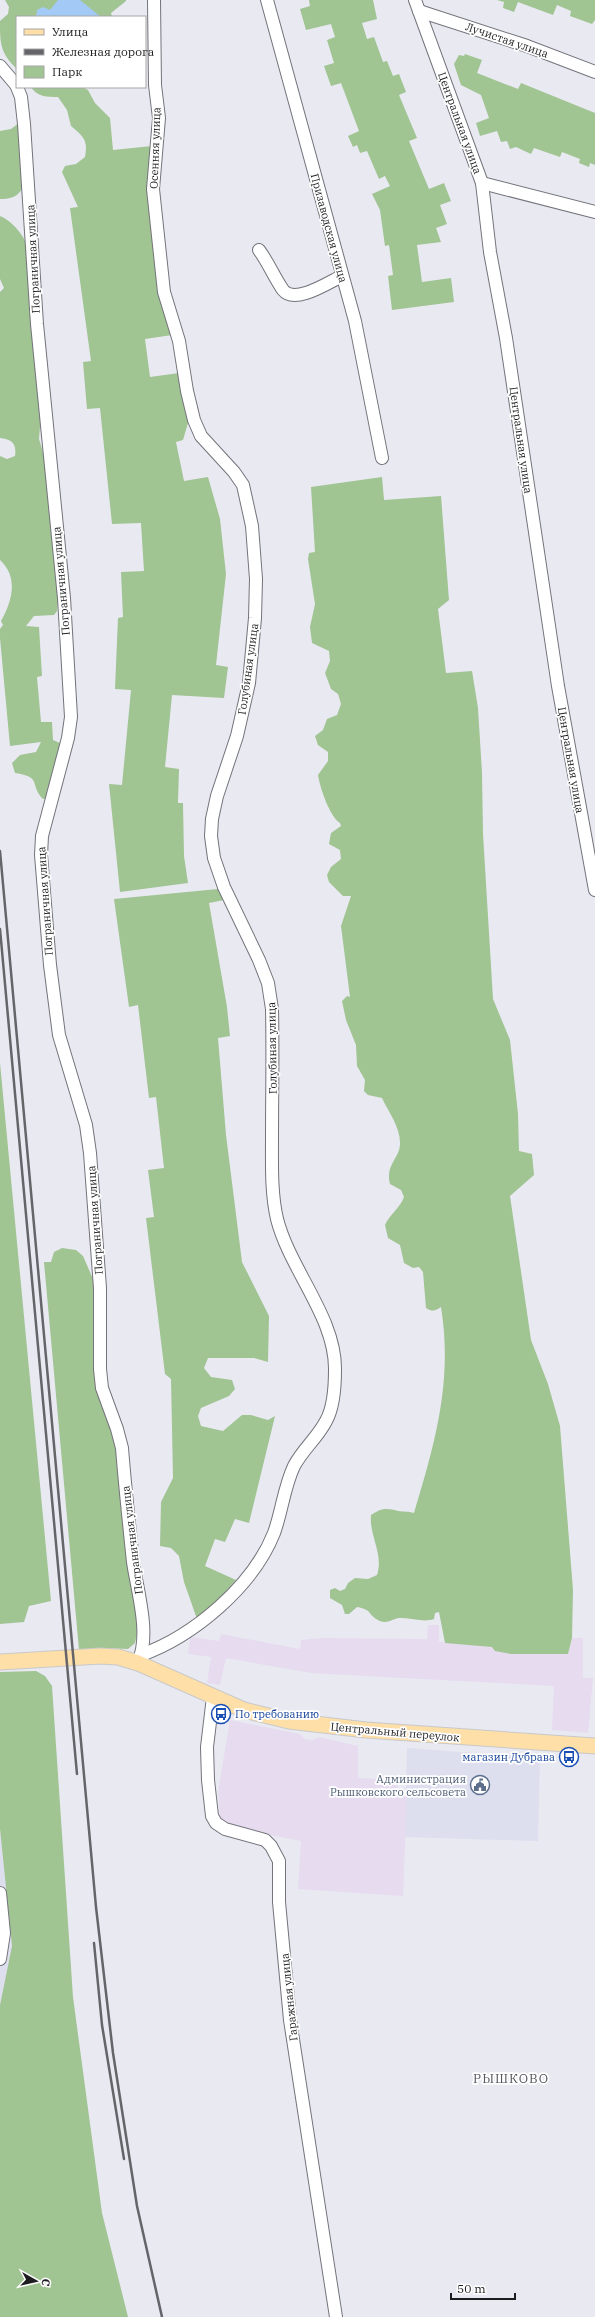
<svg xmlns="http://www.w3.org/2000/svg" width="595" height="2317" font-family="'IBM Plex Serif',serif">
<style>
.built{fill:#dddeee}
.industrial{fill:#e6dbef}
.green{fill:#a0c492}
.water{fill:#a3caf7}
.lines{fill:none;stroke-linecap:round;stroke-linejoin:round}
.minor-casing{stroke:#73737b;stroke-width:14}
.major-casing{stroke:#c9c9c9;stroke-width:17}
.minor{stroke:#fff;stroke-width:12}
.major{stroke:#fedfa8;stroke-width:15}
.rail{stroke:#646469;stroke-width:2.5}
.labels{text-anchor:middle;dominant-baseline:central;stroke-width:3.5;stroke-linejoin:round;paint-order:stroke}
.street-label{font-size:11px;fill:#1d1d20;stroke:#fff}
.transit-label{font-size:11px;fill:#164399;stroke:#fff;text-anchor:start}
.service-label{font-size:11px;fill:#4e5e75;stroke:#fff;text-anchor:end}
.quarter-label{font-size:13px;letter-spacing:1px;fill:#56565e;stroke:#fff}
</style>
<rect width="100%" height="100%" fill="#e9e9f2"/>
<g class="built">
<path d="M407,1748L540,1758L538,1841L405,1837Z"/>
<path d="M0,1829L12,1946L0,2005Z"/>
</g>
<g class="industrial">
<path d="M428,1625H439V1642L493,1647L568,1654L572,1638H583V1678H593L588,1733L552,1730L554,1686L311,1673L226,1658L220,1685L207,1683L211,1657L188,1654L190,1637L219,1641L221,1634L300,1649L301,1640L322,1638L427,1639Z"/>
<path d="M230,1720L300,1734L304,1739L313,1740L319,1737L358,1746V1778L398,1780L397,1796L407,1797L403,1896L298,1889L301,1841L243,1830L220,1818L218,1792Z"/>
</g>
<g class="green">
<path d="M5,0H126V1L111,13L112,17H17V69C0,53 0,43 0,21L8,14L9,7Z"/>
<path d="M309,0H373L377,19L362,23L367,39L374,37L383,62L387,61L393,76L399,74L406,92L399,95L417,138L409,141L429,189L444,183L451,201L440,205L447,224L436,228L441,242L417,245L422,282L451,278L454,302L392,310L388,276L393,275L389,245L385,246L380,210L372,194L390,186L385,176L379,179L367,151L360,153L357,145L353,147L348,136L359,131L341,83L331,86L324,66L334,63L327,40L335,37L331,24L306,30L300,9L310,6Z"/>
<path d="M497,0H595V20L592,24L570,16L571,11L557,5L553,15L518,2L514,12L503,8L504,2Z"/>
<path d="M465,54L482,60L477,73L518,89L521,83L595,113V165L590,163L589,167L579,163L580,159L562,152L560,157L534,148L531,154L516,147L510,149L507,141L501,142L497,131L480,136L476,123L489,118L481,95L461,85L454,64L459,55L464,56Z"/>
<path d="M31,87H82L88,90L95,103L110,118L113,150L152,146L172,335L145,339L150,377L179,373L188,423L183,440L176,442L184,481L208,477L220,519L226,574L216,665L228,667L224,698L172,695L165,767L179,769L178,803H183L184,856L188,883L120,892L109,784L122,785L131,690L115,689L118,618L123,617L121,572L144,571L141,523L112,524L100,408L87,409L83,362L91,361L70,208L78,207L62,172L65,166L76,164L85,157C88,140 84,137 71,126L67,110L58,97C47,97 37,97 31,87Z"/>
<path d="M19,123C20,134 26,180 23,187C18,197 11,199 0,199V131L11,129Z"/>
<path d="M0,216C11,220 25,236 28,248L41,414L39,439L48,469L58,600L57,611L54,615L34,616L26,626L39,627L42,676L37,677L41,722H52L53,740L60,743L61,748L48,798L43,799C29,785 43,777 15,773L12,763L20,755L36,752L41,742L10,746L0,638V629L3,625L1,621C12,601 19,578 0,560V456L7,459L15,456C17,443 11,439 0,438V292L4,288L0,279Z"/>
<path d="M382,477L384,500L441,496L449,600L438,609L446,673L472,671L478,708L482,773L483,834L493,999L510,1040L518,1114L519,1151L532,1154L534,1175L510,1196L531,1340L548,1384L560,1426L573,1590L572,1638L568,1654H511L495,1651L492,1647L445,1643L439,1612L435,1613L434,1619C422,1623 412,1617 399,1618C392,1619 386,1625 378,1620C367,1614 373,1610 357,1607L349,1614H345L342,1605L330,1598V1590L335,1588L340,1591L345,1589L348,1583L355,1578L368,1579L377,1575C384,1554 369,1536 371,1515C382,1508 386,1508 398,1511C404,1512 408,1511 414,1513C435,1443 453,1381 441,1307C435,1311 433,1312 426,1308L423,1272L419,1267L413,1268L404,1263L400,1245L388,1238L385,1225C390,1214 400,1208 404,1197L401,1190L390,1184C385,1165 399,1159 400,1145C401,1128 389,1113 382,1098L368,1095L364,1091L365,1080L357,1066L356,1045L346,1020L342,1001L347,996L350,997L341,926L351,896H343L329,882L327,875L331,867L341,859L340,850L329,844L331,833L341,826L340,823C330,817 320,788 318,775L328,761V752L318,745L315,736L323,730L327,719L337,715L341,704L338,694L331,689L325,673L330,661L329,651L312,643L310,627L315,604L308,559L309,553L315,552L311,487Z"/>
<path d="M218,889L224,900L209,903L227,1007L230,1036L218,1038L226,1135L242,1262L269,1316L268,1362L254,1358H208L204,1368L211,1377L232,1380L235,1389L229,1396L201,1408L198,1416L201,1426L223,1431L242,1415H251L268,1420L275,1416L249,1523L235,1519L225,1542L215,1539L205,1566L236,1580L214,1604L197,1619L184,1582L179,1556L171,1548L160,1546L161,1502L173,1478L171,1379L165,1374L146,1218L154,1217L148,1170L164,1168L156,1097L149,1098L138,1005L129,1007L114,899Z"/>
<path d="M0,1063L51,1601L29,1606L24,1622L0,1624Z"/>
<path d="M62,1248L76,1250L83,1256L93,1279L96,1374L117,1450L139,1624L135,1643L128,1649L101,1648L79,1650L44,1262H51L54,1252Z"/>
<path d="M36,1671L45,1676L52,1686L73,1997L102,2213L128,2317H0V2005L12,1946L0,1829V1672Z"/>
</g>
<path class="water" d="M58,0H80L101,17H36L37,10L43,7L50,10Z"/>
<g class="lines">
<g class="minor-casing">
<g id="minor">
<path d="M267,0L355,321L382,458"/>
<path d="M415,0L482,183L490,252L506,338L558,686L595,890"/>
<path d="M419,11L527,46L595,72"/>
<path d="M0,66L17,86"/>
<path d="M17,87L21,97L24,124L37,324L64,598L71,717L68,738L42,836L41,855L50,965L59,1035L86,1125L90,1153L100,1288V1369L102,1388L117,1429L122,1448C125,1486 129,1524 133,1562C137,1590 151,1635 138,1662"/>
<path d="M482,183L595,212"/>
<path d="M259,250C268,262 274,277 283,290C295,305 329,282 342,276"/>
<path d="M141,1655C194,1636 253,1586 274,1533C282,1511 284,1487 294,1466C303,1449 318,1437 326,1421C334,1407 335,1386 335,1370C336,1318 290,1270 277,1219C271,1193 272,1165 272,1138C272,1095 273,1052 272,1009L268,983L259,960L224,887L214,858L211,836L212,819L217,796L237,736L249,683L255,618L256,579L252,526L243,485L234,472L201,436L194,420L187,391L179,341L164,292L153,189L159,118L155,85L154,0"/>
<path d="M213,1697L207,1747L208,1780L212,1816L216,1823L225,1829L265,1840L271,1846L279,1861V1902L290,2020L336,2317"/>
<path d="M0,1893L4,1933L0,1959"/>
</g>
</g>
<g class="major-casing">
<path id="major" d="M0,1662L100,1656L118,1657L138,1663L244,1710L289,1721L366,1730L595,1746"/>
</g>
<use href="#minor" class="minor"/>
<use href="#major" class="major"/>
<g class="rail">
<path d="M0,851L96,1907L113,2053L137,2206L162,2317"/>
<path d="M0,929L77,1774"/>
<path d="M94,1943L102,2025L124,2159"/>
</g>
</g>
<defs>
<g id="bus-ring" transform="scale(1)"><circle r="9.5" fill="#fff" stroke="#1a4fb4" stroke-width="1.5"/><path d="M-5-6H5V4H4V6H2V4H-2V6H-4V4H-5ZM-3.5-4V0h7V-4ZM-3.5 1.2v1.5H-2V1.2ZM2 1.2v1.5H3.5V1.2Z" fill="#1a4fb4"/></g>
<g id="civic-ring" transform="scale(1)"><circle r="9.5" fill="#fff" stroke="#5c6f8a" stroke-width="1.5"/><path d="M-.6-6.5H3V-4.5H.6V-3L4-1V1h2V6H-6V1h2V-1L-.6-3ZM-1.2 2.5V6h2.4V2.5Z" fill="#5c6f8a"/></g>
</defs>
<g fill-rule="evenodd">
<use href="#bus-ring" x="221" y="1714"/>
<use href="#bus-ring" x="569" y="1757"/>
<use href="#civic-ring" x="480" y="1785"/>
</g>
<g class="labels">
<g class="street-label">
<text transform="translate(507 40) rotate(19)">Лучистая улица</text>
<text transform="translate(460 123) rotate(70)">Центральная улица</text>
<text transform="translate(155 148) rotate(-88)">Осенняя улица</text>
<text transform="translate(329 228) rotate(75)">Призаводская улица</text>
<text transform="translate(33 259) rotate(-93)">Пограничная улица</text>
<text transform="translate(521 440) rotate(82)">Центральная улица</text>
<text transform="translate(61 581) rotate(-95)">Пограничная улица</text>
<text transform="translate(248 669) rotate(-82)">Голубиная улица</text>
<text transform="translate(571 760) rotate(80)">Центральная улица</text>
<text transform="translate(45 901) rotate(-94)">Пограничная улица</text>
<text transform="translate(272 1048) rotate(-91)">Голубиная улица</text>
<text transform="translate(95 1220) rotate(-94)">Пограничная улица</text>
<text transform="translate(132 1540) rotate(-97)">Пограничная улица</text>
<text transform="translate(395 1732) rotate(5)">Центральный переулок</text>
<text transform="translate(289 1997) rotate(-96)">Гаражная улица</text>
</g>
<g class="transit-label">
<text x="235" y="1714">По требованию</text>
<text x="555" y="1757" text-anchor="end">магазин Дубрава</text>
</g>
<g class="service-label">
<text x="466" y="1779">Администрация<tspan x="466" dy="13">Рышковского сельсовета</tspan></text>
</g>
<g class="quarter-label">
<text x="511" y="2078">РЫШКОВО</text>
</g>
</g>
<rect x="16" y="16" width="130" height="72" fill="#ffffff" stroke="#a5a5a6"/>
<rect x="24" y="29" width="20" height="6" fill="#fedfa8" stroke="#a5a5a6"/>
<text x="52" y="36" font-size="12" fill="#1d1d20">Улица</text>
<rect x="24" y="49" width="20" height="6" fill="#646469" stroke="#a5a5a6"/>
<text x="52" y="56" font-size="12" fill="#1d1d20">Железная дорога</text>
<rect x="24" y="66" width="20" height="12" fill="#a0c492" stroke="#a5a5a6"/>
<text x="52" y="76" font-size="12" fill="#1d1d20">Парк</text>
<g transform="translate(36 2281) rotate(98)" stroke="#ffffff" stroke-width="3" paint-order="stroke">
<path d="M0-3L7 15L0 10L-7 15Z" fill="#1d1d20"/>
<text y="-6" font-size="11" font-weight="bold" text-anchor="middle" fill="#1d1d20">С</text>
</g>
<path d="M451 2293v6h64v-6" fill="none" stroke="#1d1d20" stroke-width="2"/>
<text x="457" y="2293" font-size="12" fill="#1d1d20" stroke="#ffffff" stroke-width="3" paint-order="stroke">50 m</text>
</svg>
